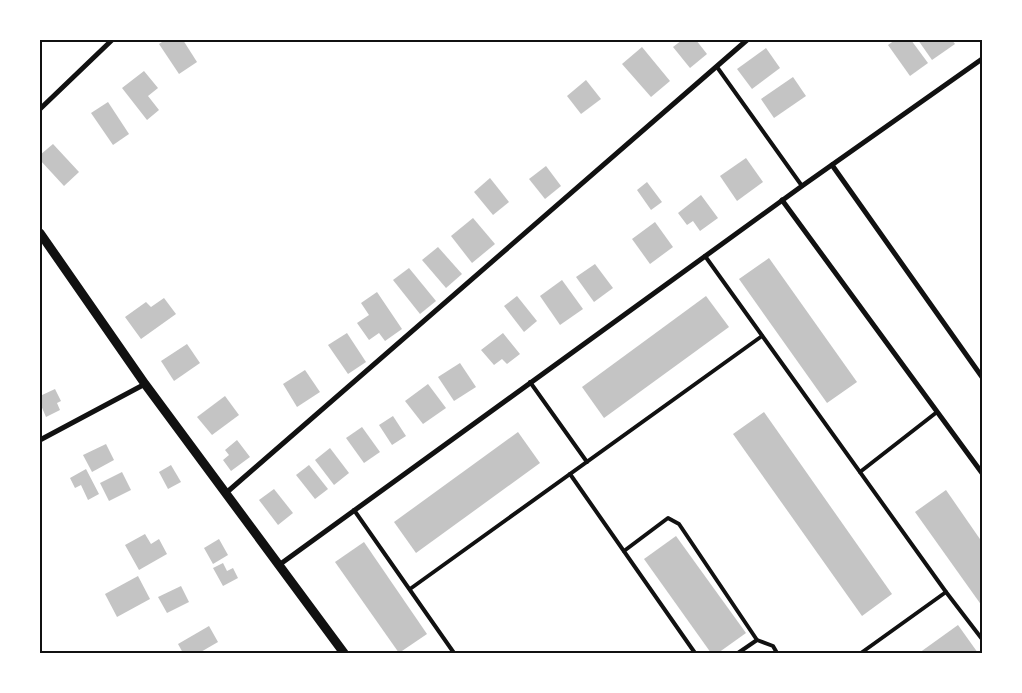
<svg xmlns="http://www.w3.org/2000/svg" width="1022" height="693" font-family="Helvetica,sans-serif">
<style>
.building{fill:#c4c4c4}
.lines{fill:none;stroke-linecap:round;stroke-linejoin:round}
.service{stroke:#111;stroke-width:4}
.minor{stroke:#111;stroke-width:5}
.tertiary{stroke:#111;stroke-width:9}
.neatline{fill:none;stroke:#111;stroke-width:2}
</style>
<rect width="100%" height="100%" fill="#fff"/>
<g class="building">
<path d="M165,40H183L197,62L179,74L159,44Z"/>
<path d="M682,40H696L707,54L690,68L673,47Z"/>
<path d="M895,40H911L928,63L910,76L888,45Z"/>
<path d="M918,40H952L955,44L932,60Z"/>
<path d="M642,47L670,81L651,97L622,64Z"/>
<path d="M766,48L780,68L752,89L737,69Z"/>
<path d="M144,71L158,88L148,96L159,110L147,120L122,88Z"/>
<path d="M793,77L806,96L774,118L761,99Z"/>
<path d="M586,80L601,99L581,114L567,96Z"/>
<path d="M108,102L129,134L113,145L91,113Z"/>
<path d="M53,144L79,172L64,186L40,160V155Z"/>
<path d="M746,158L763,182L737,201L720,176Z"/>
<path d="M546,166L561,186L545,199L529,179Z"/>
<path d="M490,178L509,202L493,215L474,192Z"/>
<path d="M647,182L662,202L651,210L637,190Z"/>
<path d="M701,195L718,218L700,231L693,221L687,225L678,213Z"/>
<path d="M473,218L495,244L472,263L451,236Z"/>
<path d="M655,222L673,247L650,264L632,239Z"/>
<path d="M438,247L462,274L446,288L422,260Z"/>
<path d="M769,258L857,382L827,403L739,279Z"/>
<path d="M595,264L613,288L594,302L576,277Z"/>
<path d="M409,268L436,301L420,314L393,280Z"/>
<path d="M562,280L583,309L560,325L540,296Z"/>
<path d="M377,292L402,329L385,341L379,333L369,340L357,323L369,315L361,303Z"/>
<path d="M517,296L537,321L524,332L504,306Z"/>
<path d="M706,296L729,327L604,418L582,387Z"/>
<path d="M164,298L176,314L141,339L125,317L146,302L151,307Z"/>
<path d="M347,333L366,362L348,374L328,345Z"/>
<path d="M503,333L520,354L507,364L502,359L494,365L481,350Z"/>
<path d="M187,344L200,363L174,381L161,361Z"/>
<path d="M460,363L476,387L454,401L438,377Z"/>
<path d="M305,370L320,392L297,407L283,384Z"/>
<path d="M428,384L446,408L423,424L405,401Z"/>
<path d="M55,389L61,401L57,403L60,410L46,417L40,403V396Z"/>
<path d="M225,396L239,415L212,435L197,417Z"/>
<path d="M764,412L892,594L862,616L733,434Z"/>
<path d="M393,416L406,436L392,445L379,425Z"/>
<path d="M362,427L380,452L364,463L346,438Z"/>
<path d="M518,432L540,463L416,553L394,522Z"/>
<path d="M237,440L250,457L231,471L223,460L229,455L225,450Z"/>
<path d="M106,444L114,460L92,472L83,455Z"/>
<path d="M330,448L349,473L334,485L315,460Z"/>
<path d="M171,465L181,482L168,489L159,472Z"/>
<path d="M309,465L328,489L315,499L296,475Z"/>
<path d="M86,469L99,494L88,500L81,485L75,488L70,478Z"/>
<path d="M122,472L131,490L109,501L100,483Z"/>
<path d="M274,489L293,513L278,525L259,500Z"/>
<path d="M946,490L982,542V606L915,512Z"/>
<path d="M145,534L151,544L159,539L167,554L139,570L125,545Z"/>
<path d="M676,536L746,633L718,653H711L644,559Z"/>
<path d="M219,539L228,555L213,564L204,548Z"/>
<path d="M364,542L427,634L399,653L335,562Z"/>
<path d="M223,563L227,571L233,568L238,578L223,586L213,568Z"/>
<path d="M138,576L150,599L117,617L105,594Z"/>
<path d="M181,586L189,602L167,613L158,597Z"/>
<path d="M958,625L978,653H919Z"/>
<path d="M209,626L218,642L199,653H183L178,644Z"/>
</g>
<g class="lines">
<g class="service">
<path d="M717,67L802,186"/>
<path d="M705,256L946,592L982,639"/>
<path d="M530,382L587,462"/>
<path d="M860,472L937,412"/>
<path d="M570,474L695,653"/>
<path d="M354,510L454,653"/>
<path d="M624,551L668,518L679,524L757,640"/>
<path d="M410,589L762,336"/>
<path d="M738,653L757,640L773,646L777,653"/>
<path d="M861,653L946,592"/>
</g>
<g class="minor">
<path d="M40,109L112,40"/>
<path d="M832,165L982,377"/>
<path d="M782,200L982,473"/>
<path d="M40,440L145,384"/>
<path d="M226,493L747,40"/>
<path d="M279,565L802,186L982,59"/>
</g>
<path class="tertiary" d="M40,233L145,384L344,653"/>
</g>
<rect width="1022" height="693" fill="none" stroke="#ffffff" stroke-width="82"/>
<rect x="41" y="41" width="940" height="611" class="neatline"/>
</svg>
